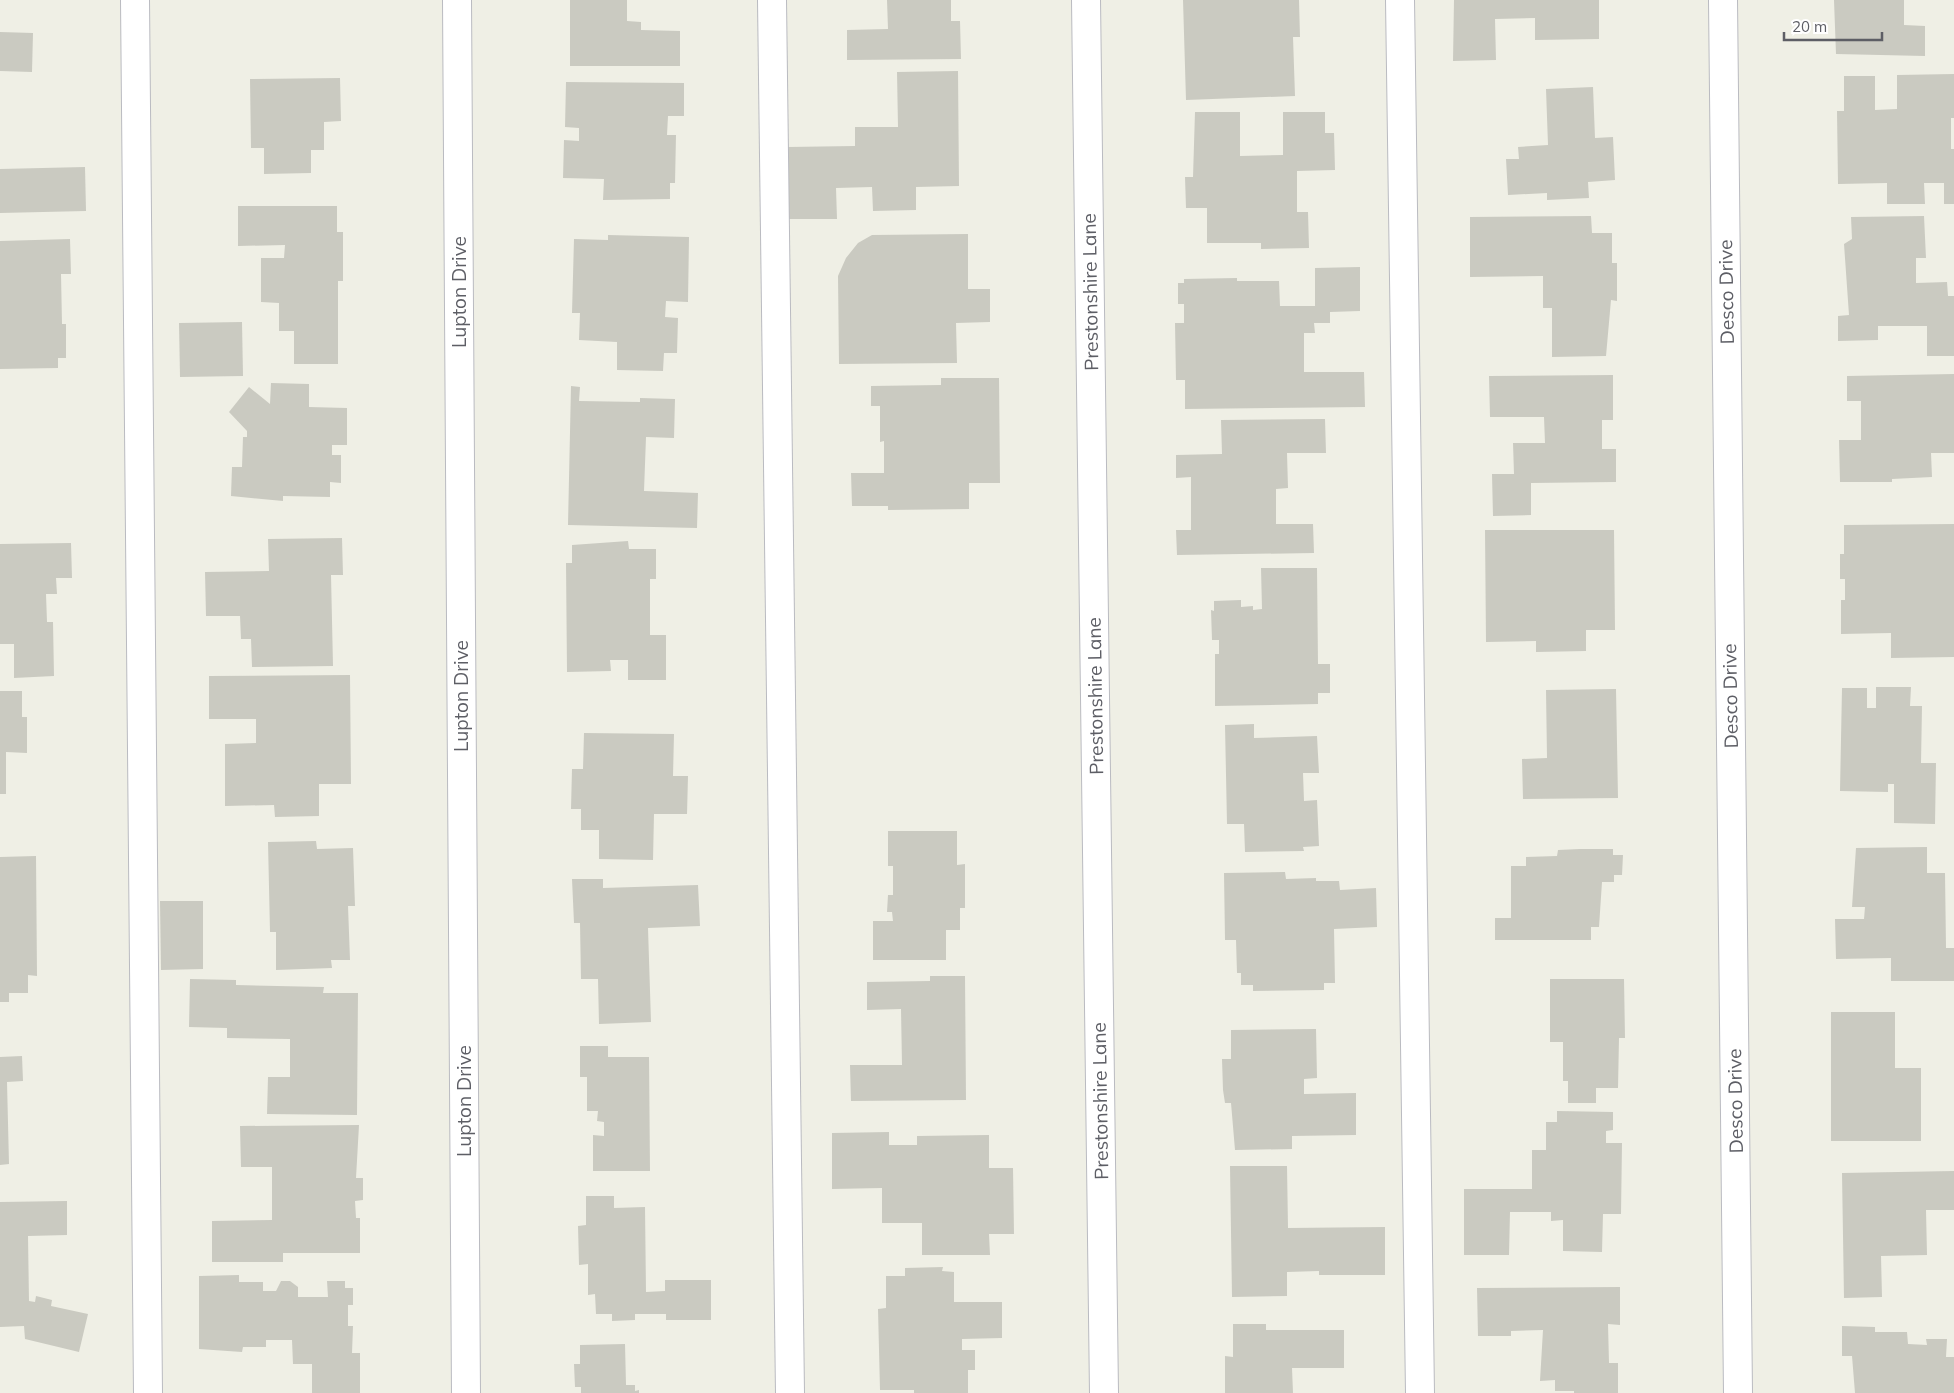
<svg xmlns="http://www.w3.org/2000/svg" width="1954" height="1393" font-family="Mulish,sans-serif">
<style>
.building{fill:#cacac1}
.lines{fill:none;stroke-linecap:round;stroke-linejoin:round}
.minor-casing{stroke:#babbc1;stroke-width:30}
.minor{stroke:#fff;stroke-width:28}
.labels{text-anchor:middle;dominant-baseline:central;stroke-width:4.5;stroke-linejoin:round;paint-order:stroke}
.street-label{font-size:19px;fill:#5d5e65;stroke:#fff}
</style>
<rect width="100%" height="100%" fill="#efefe5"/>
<g class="building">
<path d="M570,0H627V21L641,22V30L680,31V66H570Z"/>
<path d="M887,0H951V21H960L961,59L847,60V30L888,29Z"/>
<path d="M1183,0H1299L1300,37H1293L1295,96L1186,100Z"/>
<path d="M1454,0H1599V39L1535,40V18L1495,19L1496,60L1453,61Z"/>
<path d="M1834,0H1904V25L1925,26V56L1836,54Z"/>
<path d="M0,32L33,33L32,72L0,71Z"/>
<path d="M958,71L959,186L916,187V210L873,211L872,187L836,188L837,219H789L788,147L855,146V127H898L897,72Z"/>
<path d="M1954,74V118H1951V149H1954V204H1944V183H1924L1925,204H1887V183L1838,184L1837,111H1844V76H1875V110L1897,109V75Z"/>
<path d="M340,78L341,121L324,122V150H311V173L264,174V148H251L250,79Z"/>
<path d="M566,82L684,83V116H668L667,135H676L675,183H670V199L603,200L604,179L563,178L564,140L579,141V128L565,127Z"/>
<path d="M1593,87L1595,138L1613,137L1615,180L1588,182L1589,198L1547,200V193L1508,195L1506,159H1519L1518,147L1548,145L1546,89Z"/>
<path d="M1195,112H1240V156L1283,155V112H1325V133H1334L1335,170L1297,171V212H1308L1309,248L1261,249V243H1207V208H1186L1185,177H1193Z"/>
<path d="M85,167L86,211L0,213V169Z"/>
<path d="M238,206H337V232H343V281H338V364H294V331H279V303L261,302V258H284L285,245L238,246Z"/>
<path d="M1591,216L1592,233H1612V263H1617V301L1611,300L1606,356L1552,357V308H1543V276L1470,277V217Z"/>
<path d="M1924,216L1926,258H1916V283L1947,282L1948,296H1954V356H1927V326H1878V340L1838,341V316L1849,315L1844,244L1852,239L1851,217Z"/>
<path d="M968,234V289H990V322L956,323L957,363L839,364L838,276L846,258L858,243L872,235Z"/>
<path d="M608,235L689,237L688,302L666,301L665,317L678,318L677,353H664L663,371L617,370V342L579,340L580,313H572L574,239L608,240Z"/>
<path d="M70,239L71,274H61L62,324H66V358H58V368L0,369V241Z"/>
<path d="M1360,267V311L1330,312V323H1314L1315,333H1304V372H1364L1365,407L1185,409V380H1176L1175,323H1184V304H1178V283H1184V279L1237,278V281H1279L1280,306H1315V268Z"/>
<path d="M242,322L243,376L180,377L179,323Z"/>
<path d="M1954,374V453H1931L1932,477L1892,479V482H1840L1839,440H1861V401H1847V376Z"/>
<path d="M1613,375V420H1602V449H1616V482L1531,483V515L1493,516L1492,474H1514L1513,443H1545L1544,417H1490L1489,376Z"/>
<path d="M941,378H999L1000,483H969V509L888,510V506H852L851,473H884V441L880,442V406H871V386L941,385Z"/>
<path d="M271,383L309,384V407L347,408V445H332V455H341V483L330,482V497L283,496V501L231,496L232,467H242L243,437H247V431L229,412L249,387L270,404Z"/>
<path d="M571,386L580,387L579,401L640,402V398L675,399L674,438L646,437L644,491L698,493L697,528L568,525Z"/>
<path d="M1325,419L1326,453H1287L1288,488L1276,489V524H1313L1314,553L1177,555L1176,530H1191V477L1176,478V455L1222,454L1221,420Z"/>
<path d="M1954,524V657L1891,658V633L1841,634V600H1845V579H1840V554H1844V525Z"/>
<path d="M1485,530H1614L1615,630H1586V651L1536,652V641L1486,642Z"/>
<path d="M342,538L343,575H331L333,666L252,667L251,639H241L240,616H206L205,572L269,571L268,539Z"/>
<path d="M628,541L629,549H656V579H650V635H666V680H628V660H610L611,671L567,672L566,563H572V545Z"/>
<path d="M71,543L72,578H56L57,594H46L47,622H53L54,676L14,678V644H0V544Z"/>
<path d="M1261,568H1317L1318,664H1330V693H1318V704L1215,706V654H1219V640H1212L1211,610L1214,611V601L1241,600V607L1253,606V610L1262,609Z"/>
<path d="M350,675L351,784H319V816L275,817L274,805L225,806V744L256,743V719H209V676Z"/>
<path d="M1876,687H1911L1910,706H1922L1921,763H1936L1935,824L1894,823V784H1888V792L1840,791L1842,688H1867V708H1876Z"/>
<path d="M1616,689L1618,798L1523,799L1522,759L1547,758L1546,690Z"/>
<path d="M0,691H22V717H27V753L6,752V794H0Z"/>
<path d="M1254,724V738L1317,736L1319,773H1303L1304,801L1317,800L1319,846L1303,847L1304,851L1245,852L1244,824H1227L1225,725Z"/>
<path d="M584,733L674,734L673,776H688L687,814H654L653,860L599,859V830H581V809H571L572,769H583Z"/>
<path d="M888,831H957V865L965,864V908H960V930H946V960H873V921H893L892,912H887L888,895H893V866H888Z"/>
<path d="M316,841L317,849L353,848L355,906H348L350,960H331L332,968L276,970V932H270L268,842Z"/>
<path d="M1927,847V873H1945L1946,948H1954V981H1891V958L1836,959L1835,919H1864L1865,907H1852L1856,848Z"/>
<path d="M1580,849H1613V855H1623L1622,875H1614V882H1602L1599,927H1591V940H1495V918H1511V866H1526V857L1557,856L1558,850Z"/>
<path d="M36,856L37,976L28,975V993H9V1002H0V857Z"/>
<path d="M1285,872L1286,879L1316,878V881H1339L1340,890L1376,888L1377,927L1334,929L1335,983H1324V990L1253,991V985H1241V973H1237L1236,940H1225L1224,873Z"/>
<path d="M572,879H603V888L698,885L700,926L648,928L651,1022L599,1024L598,979H581L580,923H574Z"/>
<path d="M160,901H203V969L161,970Z"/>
<path d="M930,976H965L966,1100L851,1101L850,1065H902L901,1009L867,1010V982L930,981Z"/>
<path d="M190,979L236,980V985L324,987L323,993H358L357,1115L267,1114L268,1077H290V1039L227,1038V1028L189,1027Z"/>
<path d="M1550,979H1624L1625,1038H1619L1618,1088H1596V1103H1568V1081H1563V1042H1550Z"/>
<path d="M1831,1012H1895V1068H1921V1141H1831Z"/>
<path d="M1316,1029L1317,1078L1304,1079V1094L1356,1093V1135L1292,1136V1149L1235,1150L1231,1103H1225L1223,1090L1222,1059H1231V1030Z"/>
<path d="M580,1046H608V1057H649L650,1171H593V1135L604,1136V1122L597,1121L598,1111H587V1077H580Z"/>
<path d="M22,1056L23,1081L7,1082L9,1164L0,1165V1057Z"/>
<path d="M1557,1111L1613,1112V1130L1606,1131V1143H1622L1621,1214H1603L1602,1252L1563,1251V1220L1551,1221V1212H1510L1509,1255H1464V1189H1532V1150H1546V1122H1557Z"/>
<path d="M359,1125L356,1178H363V1200L355,1201L356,1218H360V1253H283V1262H212V1221L272,1220V1167H241L240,1126Z"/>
<path d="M889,1132V1145H917V1136L989,1135V1168H1013L1014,1234H989L990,1255H922V1223H882V1188L832,1189V1133Z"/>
<path d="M1230,1166H1287L1288,1228L1385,1227V1275H1319V1271L1287,1272V1296L1232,1297Z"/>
<path d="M1954,1171V1210H1926L1927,1255L1881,1256L1882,1297L1844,1298L1842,1173Z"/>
<path d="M586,1196H614V1208L645,1207L646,1292L665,1291V1280H711V1320H666V1314H635V1320L612,1321V1314H596L595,1294L588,1295V1264L579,1265L578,1226L586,1225Z"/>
<path d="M67,1201V1235L28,1236L29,1301L35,1302L36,1296L52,1300L51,1306L88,1314L79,1352L25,1339L24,1326L0,1327V1202Z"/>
<path d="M943,1267L942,1271L954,1272V1302H1002V1338L962,1339V1350H975V1370H968V1393H914V1390H880L878,1309L886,1308V1276H905V1268Z"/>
<path d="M239,1275V1282H263V1291H276L281,1281H290L298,1287V1297H328L327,1281H345V1288H353V1305H348V1326H353L352,1353H360V1393H312V1364H293L292,1340H266V1347H243L242,1352L199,1349V1276Z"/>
<path d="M1620,1287V1325L1608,1324L1609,1363H1618V1393H1574V1391H1555V1380L1540,1381L1543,1330L1511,1331V1336H1478L1477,1288Z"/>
<path d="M1233,1324H1266V1330H1344V1368H1292L1293,1393H1225V1356L1233,1357Z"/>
<path d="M1842,1326L1875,1327V1332H1907L1908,1344L1927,1345L1926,1339H1947L1946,1357H1954V1393H1855L1852,1356H1842Z"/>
<path d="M625,1344L626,1385H635V1391L639,1390V1393H581V1387H575L574,1364H580V1345Z"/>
</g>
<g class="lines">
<g class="minor-casing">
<g id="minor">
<path d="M135,0L148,1393"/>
<path d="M457,0L466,1393"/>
<path d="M772,0L790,1393"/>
<path d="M1086,0L1104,1393"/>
<path d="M1400,0L1420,1393"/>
<path d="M1723,0L1738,1393"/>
</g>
</g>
<use href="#minor" class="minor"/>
</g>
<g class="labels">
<g class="street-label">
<text transform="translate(459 292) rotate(-90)">Lupton Drive</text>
<text transform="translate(1090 292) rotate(-91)">Prestonshire Lane</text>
<text transform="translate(1726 292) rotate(-91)">Desco Drive</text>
<text transform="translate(461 696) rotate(-90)">Lupton Drive</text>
<text transform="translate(1095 696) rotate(-91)">Prestonshire Lane</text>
<text transform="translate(1730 696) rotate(-91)">Desco Drive</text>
<text transform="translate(464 1101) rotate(-90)">Lupton Drive</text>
<text transform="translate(1100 1101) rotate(-91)">Prestonshire Lane</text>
<text transform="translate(1735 1101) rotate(-91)">Desco Drive</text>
</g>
</g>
<path d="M1784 32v8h98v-8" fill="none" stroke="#5d5e65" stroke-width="2.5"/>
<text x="1792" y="32" font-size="15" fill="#5d5e65" stroke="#ffffff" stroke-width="4" paint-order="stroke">20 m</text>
</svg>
